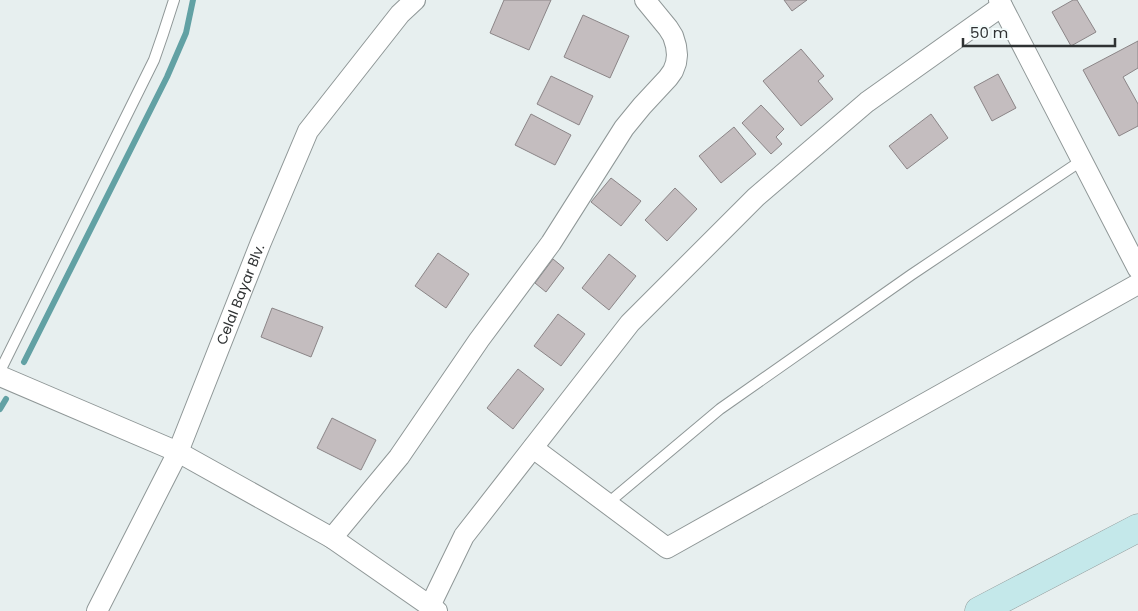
<svg xmlns="http://www.w3.org/2000/svg" width="1138" height="611" font-family="Poppins,sans-serif">
<style>
.lines{fill:none;stroke-linecap:round;stroke-linejoin:round}
.stream{stroke:#62a1a4;stroke-width:6}
.building{fill:#c4bdbf;stroke:#8b8587}
.service-casing{stroke:#8f9797;stroke-width:12}
.minor-casing{stroke:#8f9797;stroke-width:22}
.secondary-casing{stroke:#8f9797;stroke-width:29}
.service{stroke:#fff;stroke-width:10}
.minor{stroke:#fff;stroke-width:20}
.secondary{stroke:#c4e8ea;stroke-width:28}
.labels{text-anchor:middle;dominant-baseline:central;stroke-width:4.5;stroke-linejoin:round;paint-order:stroke}
.street-label{font-size:14px;fill:#2f3233;stroke:#f4fcfc}
</style>
<rect width="100%" height="100%" fill="#e7efef"/>
<g class="lines">
<g class="stream">
<path d="M24,362L167,77L186,33L193,0"/>
<path d="M0,409L6,399"/>
</g>
</g>
<g class="building">
<path d="M504,0H551L529,50L490,33Z"/>
<path d="M784,0H807L792,11Z"/>
<path d="M1073,0H1077L1096,32L1071,46L1052,12Z"/>
<path d="M583,15L629,36L610,78L564,57Z"/>
<path d="M1138,41V68L1123,77L1138,104V126L1119,136L1083,70Z"/>
<path d="M801,49L824,76L818,81L833,99L801,126L763,81Z"/>
<path d="M998,74L1016,108L992,121L974,87Z"/>
<path d="M551,76L593,96L579,125L537,104Z"/>
<path d="M761,105L784,129L776,137L782,144L771,154L742,123Z"/>
<path d="M531,114L571,135L555,165L515,145Z"/>
<path d="M931,114L948,138L907,169L889,146Z"/>
<path d="M734,127L756,154L721,183L699,156Z"/>
<path d="M611,178L641,201L621,226L591,202Z"/>
<path d="M675,188L697,209L667,241L645,220Z"/>
<path d="M438,253L469,274L446,308L415,286Z"/>
<path d="M609,254L636,276L609,310L582,288Z"/>
<path d="M553,259L564,268L546,292L535,283Z"/>
<path d="M272,308L323,327L311,357L261,337Z"/>
<path d="M558,314L585,334L561,366L534,346Z"/>
<path d="M518,369L544,389L513,429L487,408Z"/>
<path d="M332,418L376,440L361,470L317,448Z"/>
</g>
<g class="lines">
<g class="service-casing">
<g id="service">
<path d="M0,371L154,60L163,34L174,0"/>
<path d="M608,503L720,409L911,275L1081,161"/>
</g>
</g>
<g class="minor-casing">
<g id="minor">
<path d="M999,0L1138,269"/>
<path d="M0,376L178,452L332,538L437,611"/>
<path d="M533,448L667,548L1138,284"/>
<path d="M332,538L399,457L479,340L551,243L624,128L642,106L668,78L673,71L676,63L677,55L676,46L673,36L668,28L645,0"/>
<path d="M430,606L464,536L630,323L756,197L867,102L1002,6"/>
<path id="s1" d="M97,611L178,452L261,242L308,131L400,14L415,0"/>
</g>
</g>
<g class="secondary-casing">
<path id="secondary" d="M979,611L1138,528"/>
</g>
<use href="#service" class="service"/>
<use href="#minor" class="minor"/>
<use href="#secondary" class="secondary"/>
</g>
<g class="labels">
<g class="street-label">
<text stroke="none"><textPath href="#s1" startOffset="348">Celal Bayar Blv.</textPath></text>
</g>
</g>
<path d="M963 38v8h152v-8" fill="none" stroke="#2f3233" stroke-width="2.5"/>
<text x="970" y="38" font-size="15" fill="#2f3233" stroke="#f4fcfc" stroke-width="4" paint-order="stroke">50 m</text>
</svg>
